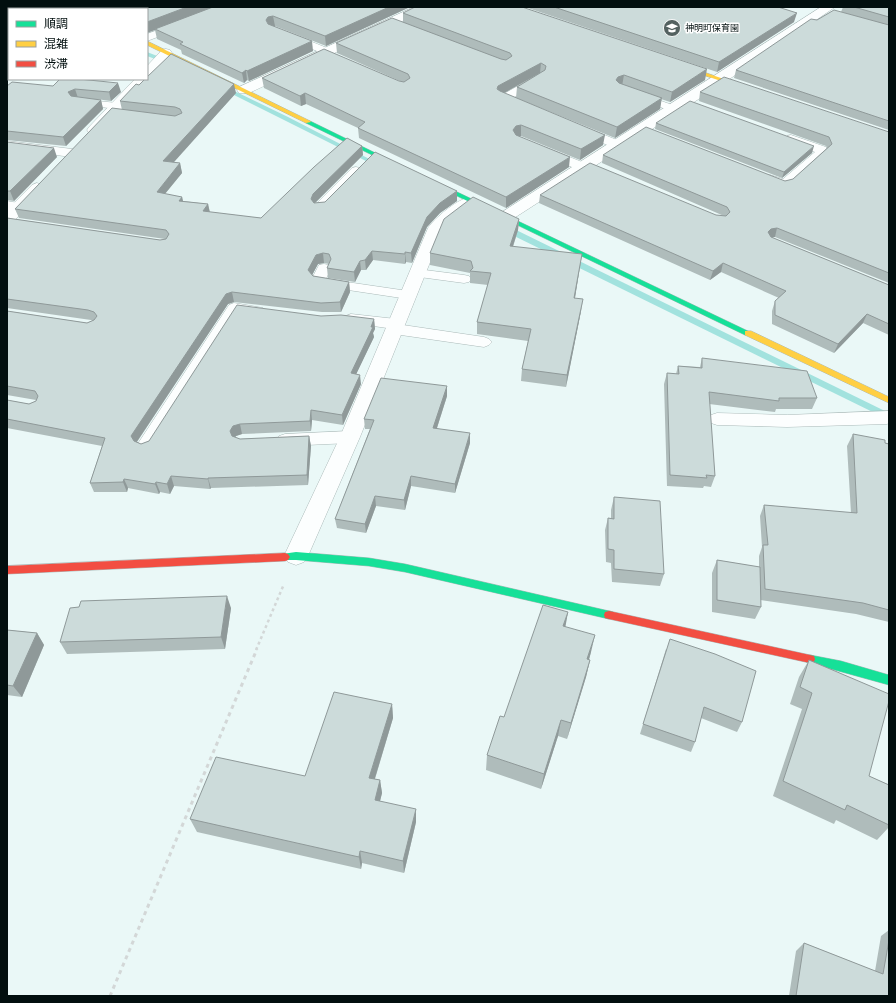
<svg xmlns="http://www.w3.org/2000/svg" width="896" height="1003" font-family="'Roboto Serif','Noto Sans JP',serif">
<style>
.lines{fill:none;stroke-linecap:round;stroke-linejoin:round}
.stream{fill:#a2e2de;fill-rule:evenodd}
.lane-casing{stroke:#abbab9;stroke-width:1}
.street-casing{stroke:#abbab9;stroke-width:1}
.fast-casing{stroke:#abbab9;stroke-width:1}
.slow-casing{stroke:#abbab9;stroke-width:1}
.jam-casing{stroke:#abbab9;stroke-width:1}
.path-far1{stroke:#d3d7d7;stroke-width:2.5;stroke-dasharray:3 3;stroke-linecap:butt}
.path{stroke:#d3d7d7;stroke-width:3;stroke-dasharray:4 4;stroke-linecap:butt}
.lane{fill:#fcfefe;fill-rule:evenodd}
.street{fill:#fcfefe;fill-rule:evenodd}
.fast{fill:#16e098;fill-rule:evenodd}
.slow{fill:#ffcf43;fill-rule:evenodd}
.jam{fill:#f24e42;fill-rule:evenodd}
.wall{fill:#afbcbb}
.shaded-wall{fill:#8f9999}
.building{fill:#ccdbda;stroke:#8f9999}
.labels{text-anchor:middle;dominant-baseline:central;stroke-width:3;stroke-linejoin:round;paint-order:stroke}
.far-poi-label{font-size:9px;fill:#020f0f;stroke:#fff;text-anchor:start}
</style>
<rect width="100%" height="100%" fill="#eaf8f7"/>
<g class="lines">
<g class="stream">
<path d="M147,52L170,61L171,62L166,63L147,56Z"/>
<path d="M222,87H226L288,117L381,165L376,166L222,89Z"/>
<path d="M502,226H508L889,413V420L502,230Z"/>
</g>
<g class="lane-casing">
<g id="lane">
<path d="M180,22L184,23L185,25L184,27L147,41V34Z"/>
<path d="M290,33L332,50L333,52L328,55L324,54L286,38L285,36L286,34Z"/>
<path d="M538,75L543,78L542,80L513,98L525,103L527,105L525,107H517L500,100L498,98L500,96Z"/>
<path d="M639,93L678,107L680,109L678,111L674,112L635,98L633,96L635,94Z"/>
<path d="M79,99L117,103L121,104L123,106L121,108L117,109L75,104L73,102L75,100Z"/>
<path d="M582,126L622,142L624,145L622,148H614L578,132L576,130L578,128Z"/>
<path d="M791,135L826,147L828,152L789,187L785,188L766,182L764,179L766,176L770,175L783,179L815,152L787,142L785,139L787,136Z"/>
<path d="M547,148L587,164L589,167L587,170H579L543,155L541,152L543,149Z"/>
<path d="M356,167L360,168L362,171L360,174L325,211H315L313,208L315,205L352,168Z"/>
<path d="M7,201L24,204L26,207L24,210L19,211L7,209Z"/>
<path d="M324,264L329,265L331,268L326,279L408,291L413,292L415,295L413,298L408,299L315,285L311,280L319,265Z"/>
<path d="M417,269L464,275L469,276L471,279L469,282L464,283L412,276L410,273L412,270Z"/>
<path d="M234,303L263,308L265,311L263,314L258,316L238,313L151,450L145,452L139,450L136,446L139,442L229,305Z"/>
<path d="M351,314L396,319L401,321L403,324V325L484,337L489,339L492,342L489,345L484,347L394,334L389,332L387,328L346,322L344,319L346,316Z"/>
<path d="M889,411V423L887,424L787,427L717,425L711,423L709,419L711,415L717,413L787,415Z"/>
<path d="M350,431L356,433L358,437L356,441L350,443L285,446L279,444L277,440L279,436L285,434Z"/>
</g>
</g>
<g class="street-casing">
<g id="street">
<path d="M414,7H430L428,9L249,93H239L237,90L239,87Z"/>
<path d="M821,7H835L725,82L511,220L505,222L499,220L497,217L499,214Z"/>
<path d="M166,49L170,50L172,53L152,77L148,78L147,82L99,133L94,134L89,133L87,130L89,127L135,79H147V66L162,50Z"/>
<path d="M7,141L72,149L77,150L79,153L77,156L72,157L7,149Z"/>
<path d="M37,183L42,185L45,188L42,191L13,222L7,224V210L32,185Z"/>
<path d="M467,198L473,200L475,203L443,230L360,437L308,556L304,562L296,565L288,562L284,556L340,437L428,228C435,218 455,201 467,198Z"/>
</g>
</g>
<g class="fast-casing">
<g id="fast">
<path d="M306,121H310L402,166L397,167L306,123Z"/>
<path d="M428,180H432L752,333L748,335H745L428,182Z"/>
<path d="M296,552L369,558L405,564L609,611L613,612L614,615L613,618L609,619L405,572L369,566L296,560H282L280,557L282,554Z"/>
<path d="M810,655L841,661L889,675V685L806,662L805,659L806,656Z"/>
</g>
</g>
<g class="slow-casing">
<g id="slow">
<path d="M147,41L310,121L311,122L306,123L147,45Z"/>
<path d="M676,64H680L753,89L748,90L676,66Z"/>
<path d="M745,331H751L889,397V403L745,335Z"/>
</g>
</g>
<g class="jam-casing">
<g id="jam">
<path d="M285,553L288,554L290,557L288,560L285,561L7,574V566Z"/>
<path d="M609,611L810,655L814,656L815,659L814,662L810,663L609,619L605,618L604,615L605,612Z"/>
</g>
</g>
<path class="path-far1" d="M256,650L284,584"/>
<path class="path" d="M110,996L257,649"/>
<use href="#lane" class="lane"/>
<use href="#street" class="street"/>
<use href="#fast" class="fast"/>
<use href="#slow" class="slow"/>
<use href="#jam" class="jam"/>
</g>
<g class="wall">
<path d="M7,7H410L326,46L275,26H274L313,51L249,81L247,80L244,83L182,54L181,50L157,39L155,30L147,9H9V34H7Z"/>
<path d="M525,7H778L794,22L717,72Z"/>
<path d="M843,7H889V130L734,78L736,70L817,20L876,22L841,12Z"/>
<path d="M403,13L705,80L670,102L661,99L660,109L615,138L516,98L517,87L540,73L504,93L603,145L580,160L521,136H519L569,167L506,208L359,138L358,128L306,104L301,106L264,88L262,78L402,82L337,53L336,43L403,22Z"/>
<path d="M7,86H53L121,92L111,101L96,99L101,100L103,109L66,146L7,140Z"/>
<path d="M700,92L889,132V283L775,237H771L889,285V335L863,323L834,353L772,324V311L775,301L779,298L721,272L710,280L539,203L540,195L716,215L724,216L602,163L603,155L785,181L793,179L827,148L826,146L699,101Z"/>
<path d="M236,93L173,162L180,163L182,173L165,194L182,197L183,201L208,204L210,212L261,218L362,146L363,155L315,203L457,191V201L440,213L427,227L412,263L406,262L405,264L373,260L366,270H361L355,282L328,278L327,268L329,264L324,263L318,264L312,275L313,276L349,282L350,292L341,312H322L234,302L228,304L137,442L141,444L149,441L321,316L374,319L375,329L373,333L374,337L356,374L361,384L343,425L312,420L311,431L242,434L236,436L235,437L240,439L309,436L311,446L308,485L211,488L210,489L174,486L170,494L160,492L159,494L128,488L127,492H94L90,483L102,446L7,428V400L29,404L36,401V400L7,395V311L87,323L93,320H91L7,308V218L160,240L165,239L19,218L15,209L122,110L120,101Z"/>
<path d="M656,123L812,153L782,178L655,129Z"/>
<path d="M7,142L57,157L14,201L7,200Z"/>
<path d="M519,219L518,230L513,247L582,254L575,298L581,311L566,387L521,381L522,369L528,341L477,334V322L488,285L470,283V273L430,265V253Z"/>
<path d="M702,358L817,398L812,409H776L775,412L709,404L715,476L711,487L704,486L703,488L667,486L664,384L667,373L676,374L678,366L700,367Z"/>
<path d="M447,386V396L437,428L470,443L455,493L411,486L405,510L376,506L366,533L337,528L335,519L370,429H365L364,419Z"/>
<path d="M853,434L889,444V622L856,614L760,600L761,607L755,619L712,612V573L717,560L759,567V556L762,547L760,516L764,505L851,513L847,446Z"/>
<path d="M614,497L664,574L660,586L612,582L611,563L606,562L605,530L608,518H611V510Z"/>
<path d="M231,608L225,649L67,654L60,642Z"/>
<path d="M568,612L565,626L591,652L589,660H590L586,677L567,739L558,736L541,789L486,770L487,755L504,717Z"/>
<path d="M7,630L37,633L44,645L22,697L7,695Z"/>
<path d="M666,649L742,722L737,732L701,718L695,742L691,752L640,734Z"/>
<path d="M809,660L869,776L889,785V827L877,840L836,820L834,824L773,796L802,709L790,704L799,677Z"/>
<path d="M392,704L393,718L375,779L380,780L382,793L380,801L416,822L404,873L362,863L361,869L197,832L190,819L305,776Z"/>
<path d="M889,930V996H789L796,951L804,943L875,971L881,936Z"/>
</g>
<g class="shaded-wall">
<path d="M187,7H215L155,29V30L147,33V22Z"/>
<path d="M389,7H410L326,46L325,36Z"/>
<path d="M797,13L794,22L717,72L719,62Z"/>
<path d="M273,16L275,26L270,27L266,20L268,17Z"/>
<path d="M312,41L313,51L249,81L247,71Z"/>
<path d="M541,63L540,73L497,97L498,86Z"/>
<path d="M707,69L705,80L670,102L672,92Z"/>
<path d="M246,70L247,80L244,83L242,73Z"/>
<path d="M624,75L622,86L614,90L616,80L618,77Z"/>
<path d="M118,83L121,92L111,101L109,92Z"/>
<path d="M234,84L236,93L166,171L163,161Z"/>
<path d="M75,89L78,98L71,101L68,92Z"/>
<path d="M305,93L306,104L301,106L300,96Z"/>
<path d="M662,98L660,109L615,138L617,127Z"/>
<path d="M101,100L103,109L66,146L63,137Z"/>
<path d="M521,125V136L516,137L513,130L516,126Z"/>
<path d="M605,135L603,145L580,160L581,149Z"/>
<path d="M362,146L363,155L314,204L311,199L313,194Z"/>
<path d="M814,146L812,153L782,178L784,172Z"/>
<path d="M54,148L57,157L14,201L10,191Z"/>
<path d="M570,157L569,167L506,208V197Z"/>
<path d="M180,163L182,173L159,201L157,192Z"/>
<path d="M457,191V201L440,213L427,227L412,263L411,253L427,217L440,203Z"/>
<path d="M182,197L184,206L179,201Z"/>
<path d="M208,204L210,214L203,211Z"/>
<path d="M519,219L518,230L509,258L510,246Z"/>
<path d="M777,228L775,237L769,238L768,232L771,229Z"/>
<path d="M372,251L373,260L366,270L365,260Z"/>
<path d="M405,252L406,262L405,264Z"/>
<path d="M323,253L324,263L318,264L310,279L308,270L316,255Z"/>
<path d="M582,254L580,266L573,310L574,298Z"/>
<path d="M360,261L361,270L355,282L354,272Z"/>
<path d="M723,263L721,272L710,280L713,271Z"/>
<path d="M349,282L350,292L341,312L340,302Z"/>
<path d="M232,292L234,302L228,304L134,446L131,436L226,294Z"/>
<path d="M583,299L581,311L566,387L567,375Z"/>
<path d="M867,314L863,323L834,353L838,344Z"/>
<path d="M374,319L375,329L373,333L374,337L352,383L351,373Z"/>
<path d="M360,375L361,384L343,425L342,415Z"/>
<path d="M447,386V396L434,437L433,428Z"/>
<path d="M311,410L312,420L311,431L310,421Z"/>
<path d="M240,424L242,434L236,436L233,440L230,431L233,426Z"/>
<path d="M470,433V443L455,493V484Z"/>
<path d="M309,436L311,446L308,485L307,475Z"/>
<path d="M171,476L174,486L170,494L167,484Z"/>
<path d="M411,476V486L405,510L404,500Z"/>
<path d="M208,478L211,488L210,489L208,479Z"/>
<path d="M124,479L128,488L127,492L123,482Z"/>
<path d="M156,482L160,492L159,494L155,484Z"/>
<path d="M375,496L376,506L366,533L365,524Z"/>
<path d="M227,596L231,608L225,649L221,637Z"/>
<path d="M568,612L565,629L563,626Z"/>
<path d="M37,633L44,645L22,697L13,686Z"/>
<path d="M595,635L591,652L584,676L587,659Z"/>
<path d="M590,660L586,677L567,739L571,723Z"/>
<path d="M392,704L393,718L371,791L369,778Z"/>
<path d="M561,720L558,736L541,789L544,774Z"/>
<path d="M380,780L382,793L377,813L375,800Z"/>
<path d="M416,809V822L404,873L403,861Z"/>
<path d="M360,851L362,863L361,869L359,857Z"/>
</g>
<g class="building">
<path d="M7,7H187L147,22V9H9V25L7,24Z"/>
<path d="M213,7H389L325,36L273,16L268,17L266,20L268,24L312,41L247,71L246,70L242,73L180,44L183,42L155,29Z"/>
<path d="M415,7H522L707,69L672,92L624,75L618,77L616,80L619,83L662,98L617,127L517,87L545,70L546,66L541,63L498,86L497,89L500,91L605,135L581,149L521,125L516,126L513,130L516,135L570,157L506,197L358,128L365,122L305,93L300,96L262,78L324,49L399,81L404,82L410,78L408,74L336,43L392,18L501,59L506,60L512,56L510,53L403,13Z"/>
<path d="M554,7H778L797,13L719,62Z"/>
<path d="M854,7H889V17Z"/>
<path d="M834,10L889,25V121L736,70L811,19L817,20Z"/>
<path d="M171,54L234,84L163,161L180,163L157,192L182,197L179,201L208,204L203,211L261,218L314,167L347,138L362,146L313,194L311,199L314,203L325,202L375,152L457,191L440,203L427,217L411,253L405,252V254L372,251L365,260L360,261L354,272L327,268L331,259L329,254L323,253L316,255L308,270L313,276L349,282L340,302L321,303L232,292L226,294L131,436L134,441L141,444L149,441L237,305L321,316L341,315L374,319L371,327H373L351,373L360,375L342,415L311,410L310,421L240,424L233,426L230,431L232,436L240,439L309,436L307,475L208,478V479L171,476L167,484L156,482L155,484L124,479L123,482L90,483L105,438L7,419V400L29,404L36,401L38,396L35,391L7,386V311L87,323L94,320L97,316L94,312L88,310L7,299V218L160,240L166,239L169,234L166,230L15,209L112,108L175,116L182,113L180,109L175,107L120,101L136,84L139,85L145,79H147V77Z"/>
<path d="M724,77L889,132V273L777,228L771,229L768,232L771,237L889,285V324L867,314L838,344L775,315V301L786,291L723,263L713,271L540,195L590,163L716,215L726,216L730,212L727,207L603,155L646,127L785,181L793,179L832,144L829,137L700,92Z"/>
<path d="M60,79H79L118,83L109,92L75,89L68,92L71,96L101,100L63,137L7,131V86L12,82L53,86Z"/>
<path d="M690,101L814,146L784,172L656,123Z"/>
<path d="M7,142L54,148L10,191H7Z"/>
<path d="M473,197L519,219L510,246L582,254L574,298L583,299L567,375L522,369L531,329L477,322L491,273L470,271L473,268L471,261L430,253L444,219Z"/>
<path d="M702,358L807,371L817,398H779V401L709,392L715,476L706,475L707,478L670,475L667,373L679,374L678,366L702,368Z"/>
<path d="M381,378L447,386L433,428L470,433L455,484L411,476L404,500L375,496L365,524L335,519L374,420L364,419Z"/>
<path d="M853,434L885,440V443L889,444V610L863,603L765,589L763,545H768L764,505L857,513Z"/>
<path d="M614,497L660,501L664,574L614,569V550L608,549V518L614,519Z"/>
<path d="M717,560L760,567L761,607L717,600Z"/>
<path d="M227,596L221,637L60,642L70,608L79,607L81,601Z"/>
<path d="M543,605L568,612L563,626L595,635L587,659L590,660L571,723L561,720L544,774L487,755L500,716L504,717Z"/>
<path d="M7,630L37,633L13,686L7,685Z"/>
<path d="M670,639L715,654L756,671L742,722L704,707L695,742L643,724Z"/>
<path d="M809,660L889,694V701L869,776L889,785V825L847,805L845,810L783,781L812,693L800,687Z"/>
<path d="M334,692L392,704L369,778L380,780L375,800L416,809L403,861L360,851L359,857L190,819L216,757L305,776Z"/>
<path d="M889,940V996H796L804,943L883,974Z"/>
</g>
<defs>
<g id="school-disc" transform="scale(0.9)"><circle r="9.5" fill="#536160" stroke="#fff"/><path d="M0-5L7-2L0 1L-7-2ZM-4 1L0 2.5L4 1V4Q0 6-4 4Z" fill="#fff"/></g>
</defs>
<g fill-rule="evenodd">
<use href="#school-disc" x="672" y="28"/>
</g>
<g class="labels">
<g class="far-poi-label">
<text x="685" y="28">神明町保育園</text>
</g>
</g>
<rect width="896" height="1003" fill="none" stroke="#020f0f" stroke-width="16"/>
<rect x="8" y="8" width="140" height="72" fill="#ffffff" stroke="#9a9f9f"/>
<rect x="16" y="21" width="20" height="6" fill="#16e098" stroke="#9a9f9f"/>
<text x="44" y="28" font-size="12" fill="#020f0f">順調</text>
<rect x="16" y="41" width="20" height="6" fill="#ffcf43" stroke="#9a9f9f"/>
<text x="44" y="48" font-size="12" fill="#020f0f">混雑</text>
<rect x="16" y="61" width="20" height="6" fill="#f24e42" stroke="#9a9f9f"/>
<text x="44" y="68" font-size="12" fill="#020f0f">渋滞</text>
</svg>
